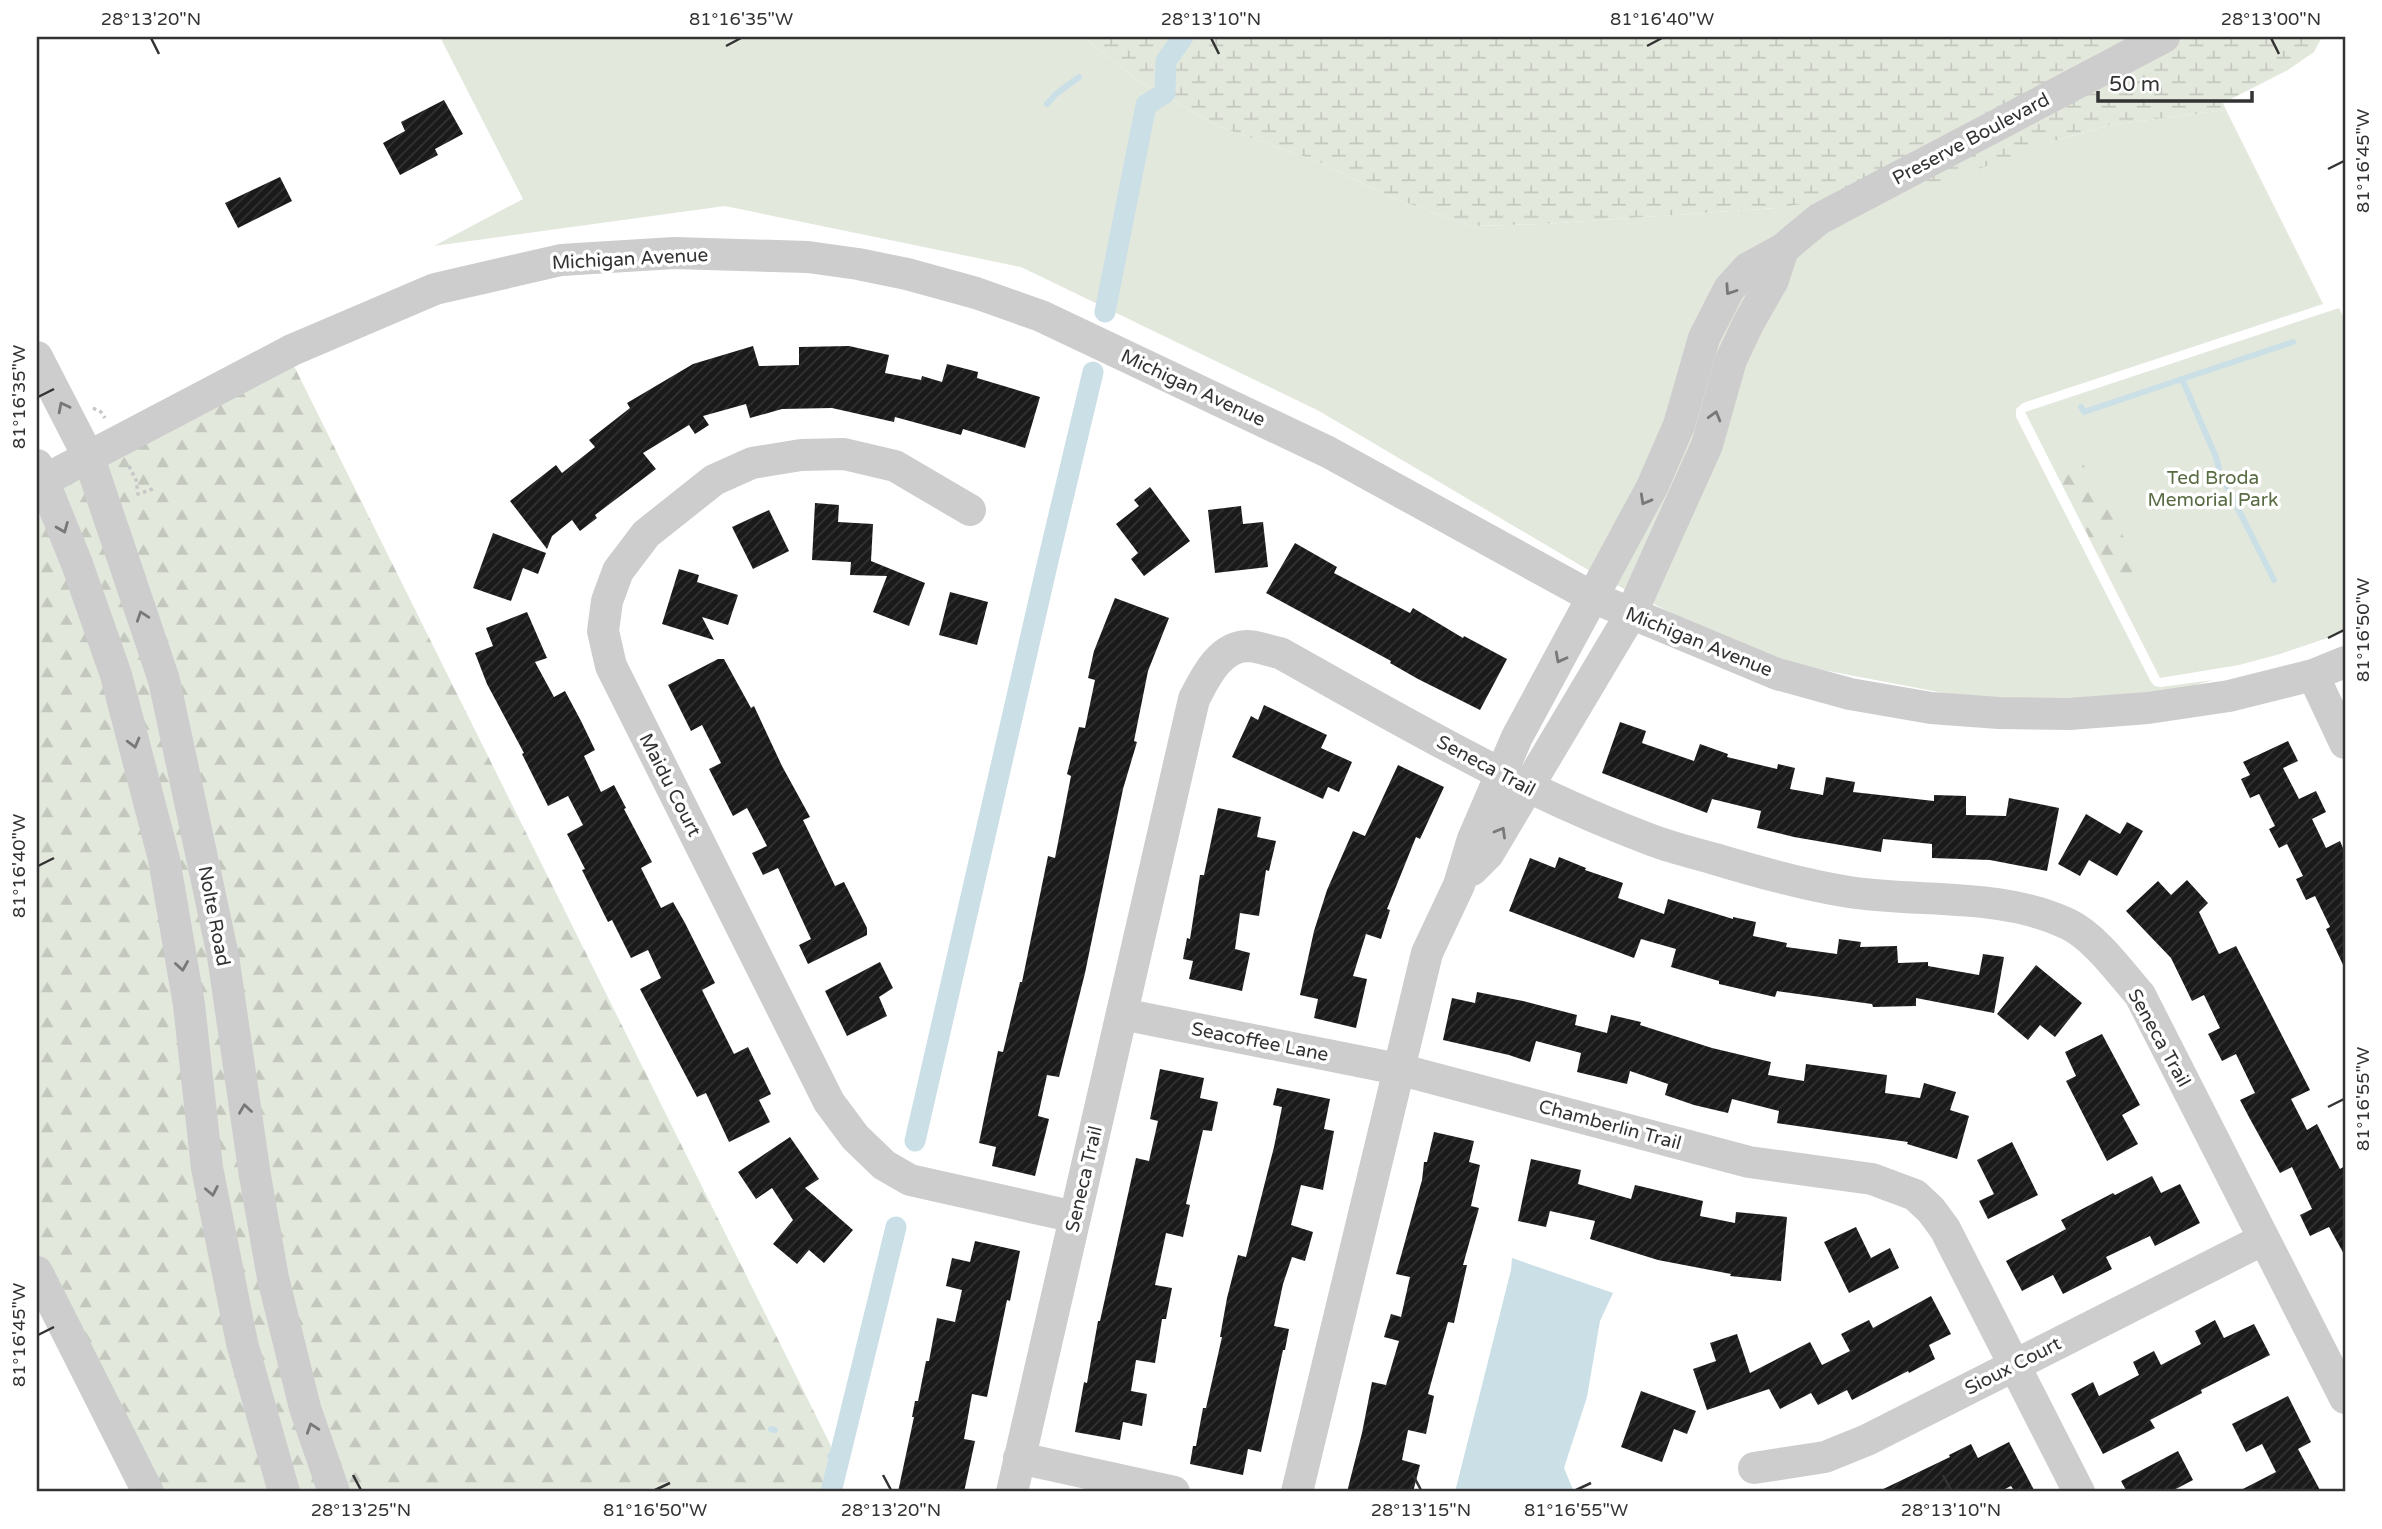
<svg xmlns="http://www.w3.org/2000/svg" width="2382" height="1529" font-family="'Varela Round',sans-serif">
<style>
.green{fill:#e3e8dd}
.forest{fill:url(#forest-firs)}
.wetland{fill:url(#wetland-marsh)}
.water{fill:#cbdfe7}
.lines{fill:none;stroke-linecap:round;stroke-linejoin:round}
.stream{stroke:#cbdfe7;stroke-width:6}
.canal{stroke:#cbdfe7;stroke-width:21}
.building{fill:url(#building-hatch)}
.path{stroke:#c7c7c7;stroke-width:3.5;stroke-dasharray:3.5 3.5;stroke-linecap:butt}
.minor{stroke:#cdcdcd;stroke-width:32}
.oneway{stroke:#787878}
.ticks{fill:none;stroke:#333;stroke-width:2.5}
.labels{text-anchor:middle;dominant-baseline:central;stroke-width:7;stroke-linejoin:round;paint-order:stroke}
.street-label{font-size:19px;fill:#333;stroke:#fff}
.park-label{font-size:19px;fill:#596b43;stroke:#fff}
.neatline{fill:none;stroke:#333;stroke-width:2.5}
.ticks-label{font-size:18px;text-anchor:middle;fill:#333}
</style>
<defs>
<pattern id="forest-firs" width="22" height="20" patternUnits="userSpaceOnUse" patternTransform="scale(1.75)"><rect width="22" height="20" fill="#e3e8dd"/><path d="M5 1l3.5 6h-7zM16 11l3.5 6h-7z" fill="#c3c7be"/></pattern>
<pattern id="wetland-marsh" width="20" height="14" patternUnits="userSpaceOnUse" patternTransform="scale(1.75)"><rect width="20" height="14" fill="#e3e8dd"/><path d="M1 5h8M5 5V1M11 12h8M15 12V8" fill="none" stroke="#c3c7be"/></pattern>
<pattern id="building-hatch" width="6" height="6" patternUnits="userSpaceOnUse" patternTransform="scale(1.75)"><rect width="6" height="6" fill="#1a1a1a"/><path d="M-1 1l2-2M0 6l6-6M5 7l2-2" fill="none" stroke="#333"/></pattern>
</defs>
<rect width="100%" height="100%" fill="#fff"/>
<g class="green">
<path d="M440,37H1083L1139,81L1220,127L1317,161L1393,198L1472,226L1544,224L1776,208L2050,142L2110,125L2226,110L2323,304L2023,403L2016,409V417L2151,682L2155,686L2161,687L2213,680L2160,695L1986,701L1775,661L1718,637L1595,574L1319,411L1021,267L725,206L434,246L523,199Z"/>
<path d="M2339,308L2345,321V632L2280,654L2239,665L2160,678L2025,412Z"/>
</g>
<g class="forest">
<path d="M292,362L834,1452L827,1492H346L316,1404L103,463Z"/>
<path d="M2082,462L2140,567L2135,586L2121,577L2111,580L2057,474Z"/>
<path d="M82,474L153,684L321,1492H296L254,1339L218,1165L200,1003L59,485Z"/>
<path d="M37,496L105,679L153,862L272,1492H150L37,1262Z"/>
</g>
<path class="wetland" d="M1083,37H2322L2314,52L2288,70L2223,103L2226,110L2110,125L2050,142L1952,179L1776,208L1544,224L1472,226L1393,198L1317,161L1220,127L1139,81Z"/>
<path class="water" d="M1512,1258L1613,1293L1600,1321L1587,1397L1564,1468L1574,1492H1455L1511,1270Z"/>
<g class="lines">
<g class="stream">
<path d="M1047,104L1056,94L1079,77"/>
<path d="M2182,379L2293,342"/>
<path d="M2081,407L2084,412L2182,379L2216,457L2220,473L2274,580"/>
<path d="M1003,729L1009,732"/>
<path d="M771,1429L775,1430"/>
<path d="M830,1456L837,1460"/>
</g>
<g class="canal">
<path d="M1105,312L1146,105L1165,93L1166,61L1183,37"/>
<path d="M915,1141L1048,561L1093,372"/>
<path d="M831,1492L896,1227"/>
</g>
</g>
<g class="building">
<path d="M444,100L463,134L435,149L438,155L400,175L383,143L405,131L401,122Z"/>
<path d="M280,177L292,201L238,228L225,203Z"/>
<path d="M753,346L759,366L799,365V347L849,346L889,355L885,373L921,380L922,376L942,382L947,364L978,372L977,378L1040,397L1025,448L963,429L961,435L895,417L894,422L832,408L782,409L750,418L746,404L703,416L709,425L695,434L689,425L643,453L656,469L595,515L597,518L580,531L572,520L552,536L547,549L510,501L556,465L562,473L595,447L589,440L630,408L627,403L693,364Z"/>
<path d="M1150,487L1190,541L1144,576L1131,559L1138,553L1116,524L1139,506L1134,500Z"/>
<path d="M815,503L839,505L838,522L873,524L871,561L925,583L909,626L873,612L887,576L850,575L851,562L812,560Z"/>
<path d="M1241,506L1243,524L1263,522L1268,567L1215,573L1208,510Z"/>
<path d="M769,510L789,551L753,569L732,527Z"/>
<path d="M493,533L546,553L538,574L523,568L511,601L473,588Z"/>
<path d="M1295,543L1337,567L1334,573L1410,613L1413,608L1463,638L1464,636L1507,659L1480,710L1418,679L1390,663L1391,661L1266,593Z"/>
<path d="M679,569L699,575L697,582L738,595L728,625L702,617L714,640L662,624Z"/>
<path d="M950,592L988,602L977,645L939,635Z"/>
<path d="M1115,598L1169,618L1148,671L1134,741L1137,742L1123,789L1085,973L1059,1077L1047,1075L1038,1116L1049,1119L1035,1176L992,1166L996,1147L979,1143L998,1051L1003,1052L1020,982H1022L1048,856L1055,858L1071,776L1067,774L1079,727L1085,728L1095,680L1088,678L1094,651Z"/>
<path d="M527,612L547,658L535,662L554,697L565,691L581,721L595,750L584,756L601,792L614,785L626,808L624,809L652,862L641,868L661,908L673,902L685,923L715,983L702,990L734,1054L748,1047L771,1094L759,1100L770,1122L729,1142L706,1093L697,1097L640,989L661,978L648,950L631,958L612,920L608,922L582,870L585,869L567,834L583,825L568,796L548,806L522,754L524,753L487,684L475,653L493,646L486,628Z"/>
<path d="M718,659H724L751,708L754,706L782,766L810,817L803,820L835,886L844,882L867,928V935L808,964L799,945L811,939L778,868L763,875L752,853L767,846L747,808L733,816L709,769L721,763L702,725L691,731L668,685Z"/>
<path d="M1264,705L1327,735L1321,748L1352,762L1339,792L1328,787L1323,799L1232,757L1251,716L1258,720Z"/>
<path d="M1620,722L1646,731L1642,743L1694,761L1700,744L1728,754L1727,757L1777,769L1778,764L1795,768L1790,789L1823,795L1826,777L1855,782L1853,792L1934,801V795L1966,796V815L2006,816L2009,798L2059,808L2047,871L1990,860L1932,858V844L1883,839L1881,852L1794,837L1757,828L1761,811L1712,799L1707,813L1602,773Z"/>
<path d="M2288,741L2298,761L2283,768L2299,799L2316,791L2326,812L2312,819L2326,848L2340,841L2345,853V969L2326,929L2330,927L2315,896L2306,900L2296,879L2303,876L2287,844L2279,848L2269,829L2275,826L2259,794L2250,798L2241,779L2250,775L2243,762Z"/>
<path d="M1398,765L1444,787L1420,839L1416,837L1387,909L1390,910L1381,939L1366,934L1353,976L1367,979L1356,1028L1314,1018L1318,999L1300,995L1314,931L1327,890L1353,831L1365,836Z"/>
<path d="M1218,808L1261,817L1257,837L1276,841L1269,871L1266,870L1259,916L1240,913L1235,949L1250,953L1242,991L1189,979L1193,961L1183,959L1187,938L1190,939L1200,875H1204Z"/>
<path d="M2086,814L2120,834L2127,822L2143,831L2117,876L2089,860L2080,876L2058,864Z"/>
<path d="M1559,857L1586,868L1585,870L1623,883L1618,898L1664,914L1668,899L1733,919V917L1756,922L1753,936L1787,943L1786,947L1837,954L1839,939L1861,942L1860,947L1897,946L1898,963L1928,962V966L1979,975L1983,954L2004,957L1994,1013L1916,998V1006L1873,1007L1872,1004L1777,991L1775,997L1719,984V981L1671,967L1676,949L1641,939L1634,958L1509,911L1530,858L1555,868Z"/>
<path d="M2187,880L2208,903L2199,912L2219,954L2236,946L2310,1090L2291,1099L2307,1130L2317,1124L2340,1169L2345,1166V1256L2329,1227L2310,1236L2300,1215L2312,1209L2292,1167L2280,1173L2250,1119L2240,1100L2255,1093L2236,1054L2222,1061L2208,1034L2220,1028L2204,995L2192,1001L2171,958L2126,911L2158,881L2171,895Z"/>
<path d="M880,962L893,988L879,997L887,1016L847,1036L825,991Z"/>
<path d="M2036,965L2082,1003L2055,1037L2040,1025L2028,1040L1997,1014Z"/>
<path d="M1477,992L1523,1001L1577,1015L1575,1025L1607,1033L1611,1015L1641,1022L1640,1025L1712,1048L1771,1062L1768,1075L1804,1081L1806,1064L1887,1075L1885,1093L1920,1098L1924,1083L1956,1092L1950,1110L1969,1116L1957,1159L1907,1144L1908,1142L1777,1123L1779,1111L1732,1099L1728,1113L1694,1105L1665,1095L1668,1084L1630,1071L1627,1084L1577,1072L1581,1053L1536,1041L1530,1062L1509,1055L1443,1040L1452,998L1475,1003Z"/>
<path d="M2102,1034L2140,1105L2122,1115L2138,1144L2107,1161L2066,1081L2076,1076L2065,1052Z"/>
<path d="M1160,1069L1204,1078L1200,1098L1218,1102L1212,1131L1203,1130L1186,1204L1190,1205L1183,1237L1166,1233L1155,1285L1172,1288L1166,1319H1162L1155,1363L1136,1360L1131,1391L1147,1394L1142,1426L1123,1422L1120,1440L1075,1432L1084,1382L1087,1383L1098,1321H1100L1136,1158L1149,1161L1158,1121L1150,1119Z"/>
<path d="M1277,1088L1330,1099L1324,1129L1334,1131L1323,1190L1301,1185L1291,1225L1313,1232L1305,1261L1292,1257L1283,1284L1274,1326L1289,1329L1285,1350H1283L1261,1452L1248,1449L1243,1475L1190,1464L1193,1446H1196L1203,1408H1206L1222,1337H1220L1227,1298L1238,1255L1246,1257L1274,1147L1282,1107L1273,1105Z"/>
<path d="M1434,1132L1474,1141L1469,1162L1480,1165L1471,1206L1479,1208L1463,1265H1467L1454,1323L1448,1322L1428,1394L1434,1396L1426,1434L1408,1430L1402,1460L1420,1465L1413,1492H1347L1362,1433L1372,1382L1386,1385L1399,1341L1384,1337L1391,1314L1401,1317L1410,1277L1396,1274L1422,1180L1424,1162H1427Z"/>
<path d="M790,1137L819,1179L805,1188L853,1230L824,1263L809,1250L797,1264L773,1244L793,1220L772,1188L756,1199L738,1172Z"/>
<path d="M2012,1142L2038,1195L1988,1219L1979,1201L1994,1194L1977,1160Z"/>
<path d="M1531,1159L1581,1170L1578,1184L1631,1199L1635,1185L1703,1201L1700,1216L1735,1223L1736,1212L1787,1217L1781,1281L1730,1276L1731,1274L1658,1260L1590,1239L1595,1221L1550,1211L1546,1227L1518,1221Z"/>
<path d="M2152,1176L2161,1193L2180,1184L2200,1223L2155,1246L2150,1236L2106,1257L2112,1269L2063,1294L2053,1275L2022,1291L2006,1261L2066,1229L2061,1220L2113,1193L2115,1195Z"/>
<path d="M1856,1227L1871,1258L1890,1248L1899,1268L1849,1293L1824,1242Z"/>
<path d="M975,1241L1020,1251L1010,1301L1007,1300L987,1397L972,1394L964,1439L975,1441L964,1492H898L914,1417H912L915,1401H918L926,1361H929L937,1318L955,1322L962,1290L946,1286L952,1258L970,1262Z"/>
<path d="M1931,1296L1951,1334L1929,1345L1935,1359L1909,1373L1908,1371L1852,1400L1847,1390L1818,1405L1811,1393L1780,1409L1769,1389L1707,1410L1693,1369L1716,1361L1710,1343L1737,1334L1750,1373L1810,1342L1822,1365L1850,1351L1841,1334L1869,1320L1873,1328Z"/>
<path d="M2215,1320L2224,1338L2254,1324L2270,1355L2201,1390L2202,1393L2150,1420L2155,1428L2103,1454L2071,1394L2093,1382L2099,1396L2139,1375L2133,1362L2154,1351L2161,1365L2201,1344L2195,1331Z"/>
<path d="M1641,1391L1696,1411L1687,1434L1674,1429L1662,1462L1621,1447Z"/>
<path d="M2288,1396L2311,1442L2298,1449L2321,1492H2237L2276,1472L2262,1444L2246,1452L2232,1424Z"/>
<path d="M2009,1442L2035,1492H2015L2011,1486L1999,1492H1877L1950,1457L1949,1455L1971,1444L1978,1458Z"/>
<path d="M2178,1451L2193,1480L2170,1492H2127L2121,1481Z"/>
</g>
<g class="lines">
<g class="path">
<path d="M93,408L101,412L105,418"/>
<path d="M129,466L136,480L138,494L153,489"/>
</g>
<g class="minor">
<path d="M37,357L89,458L164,680L223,956L255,1176L273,1278L305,1408L334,1492"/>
<path d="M37,465L77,564L116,675L164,859L189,1005L207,1168L242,1343L284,1492"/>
<path d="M37,484L292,350L435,289L561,260L674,253L808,257L858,264L907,274L976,293L1041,316L1328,452L1592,597L1777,674L1850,694L1931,708L1999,713L2069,714L2148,708L2229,696L2313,675L2345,662"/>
<path d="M970,510L895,466L844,454L801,455L752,463L714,480L646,534L618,571L607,601L603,631L611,666L829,1102L855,1137L884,1165L910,1180L1075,1217"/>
<path d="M2313,675L2345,743"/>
<path d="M1472,870L1488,854L1631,614L1707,445L1731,360L1749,322L1773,280L1783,249"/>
<path d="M1122,1014L1398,1069L1749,1162L1872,1179L1915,1195L1931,1210L1945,1229L2079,1492"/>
<path d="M37,1272L148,1492"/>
<path d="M1019,1458L1174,1492"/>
<path d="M1754,1468L1825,1457L1867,1440L2264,1239"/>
<path d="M1012,1492L1194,699C1205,678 1219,647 1247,646C1257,646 1269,651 1280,653C1402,721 1522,792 1654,841C1673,848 1694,853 1715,859C1758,872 1804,885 1849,892C1921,903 2000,892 2068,924C2095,937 2120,972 2140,995L2345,1398"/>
<path d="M1297,1492L1427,953L1459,885L1473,839L1517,737L1652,487L1679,425L1704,338L1729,289L1748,268L1783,249L1819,219L2164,37"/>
</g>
</g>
<defs><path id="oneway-chevron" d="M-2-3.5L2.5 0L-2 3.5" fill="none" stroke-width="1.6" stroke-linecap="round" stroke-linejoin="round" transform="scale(1.75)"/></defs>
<g class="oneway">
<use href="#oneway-chevron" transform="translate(1730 290) rotate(124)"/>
<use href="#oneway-chevron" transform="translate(63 407) rotate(-117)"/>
<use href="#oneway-chevron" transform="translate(1715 416) rotate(-74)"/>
<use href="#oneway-chevron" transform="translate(1645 500) rotate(119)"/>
<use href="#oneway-chevron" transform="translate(63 528) rotate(68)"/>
<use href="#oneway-chevron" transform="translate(142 616) rotate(-109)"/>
<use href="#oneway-chevron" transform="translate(1560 658) rotate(118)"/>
<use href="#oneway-chevron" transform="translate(134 743) rotate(75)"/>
<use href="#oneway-chevron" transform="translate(1501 832) rotate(-60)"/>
<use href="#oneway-chevron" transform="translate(182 966) rotate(81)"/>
<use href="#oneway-chevron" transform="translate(245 1109) rotate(-98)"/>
<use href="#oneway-chevron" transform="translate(212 1191) rotate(79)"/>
<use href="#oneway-chevron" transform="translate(312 1428) rotate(-109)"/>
</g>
<path class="ticks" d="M151,38L159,54M1211,38L1219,54M2271,38L2279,54M726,46L741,38M1647,46L1662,38M2328,169L2344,161M38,397L54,389M2328,638L2344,630M38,866L54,858M2328,1107L2344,1099M38,1335L54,1327M353,1475L361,1490M883,1475L891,1490M1413,1475L1421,1490M1943,1475L1951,1490M655,1490L670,1483M1576,1490L1591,1483"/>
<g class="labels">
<g class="street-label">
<text transform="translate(1971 139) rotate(-28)">Preserve Boulevard</text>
<text transform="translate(630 259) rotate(-3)">Michigan Avenue</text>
<text transform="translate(1193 388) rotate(25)">Michigan Avenue</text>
<text transform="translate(1699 642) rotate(22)">Michigan Avenue</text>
<text transform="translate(1486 766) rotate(28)">Seneca Trail</text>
<text transform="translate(670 785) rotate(63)">Maidu Court</text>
<text transform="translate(214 916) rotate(79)">Nolte Road</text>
<text transform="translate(2159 1038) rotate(61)">Seneca Trail</text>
<text transform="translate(1260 1042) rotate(11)">Seacoffee Lane</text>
<text transform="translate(1610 1125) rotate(15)">Chamberlin Trail</text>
<text transform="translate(1084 1179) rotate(-77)">Seneca Trail</text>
<text transform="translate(2013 1366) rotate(-27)">Sioux Court</text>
</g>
<g class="park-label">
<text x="2213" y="478">Ted Broda<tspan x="2213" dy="22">Memorial Park</tspan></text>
</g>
</g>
<rect width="2382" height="1529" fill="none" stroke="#ffffff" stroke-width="77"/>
<path d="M2098 91v10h154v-10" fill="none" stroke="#333333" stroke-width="3.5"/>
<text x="2109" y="91" font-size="21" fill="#333333" stroke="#ffffff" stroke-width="5" paint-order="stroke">50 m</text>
<rect x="38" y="38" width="2306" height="1452" class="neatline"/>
<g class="ticks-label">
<text x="151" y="25">28°13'20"N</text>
<text x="741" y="25">81°16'35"W</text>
<text x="1211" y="25">28°13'10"N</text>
<text x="1662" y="25">81°16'40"W</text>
<text x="2271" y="25">28°13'00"N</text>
<text transform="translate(2363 161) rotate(-90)" y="6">81°16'45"W</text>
<text transform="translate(19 397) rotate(-90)" y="6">81°16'35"W</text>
<text transform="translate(2363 630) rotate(-90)" y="6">81°16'50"W</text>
<text transform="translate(19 866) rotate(-90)" y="6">81°16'40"W</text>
<text transform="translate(2363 1099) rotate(-90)" y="6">81°16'55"W</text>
<text transform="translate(19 1335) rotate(-90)" y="6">81°16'45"W</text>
<text x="361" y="1516">28°13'25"N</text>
<text x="655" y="1516">81°16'50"W</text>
<text x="891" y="1516">28°13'20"N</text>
<text x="1421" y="1516">28°13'15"N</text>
<text x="1576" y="1516">81°16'55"W</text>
<text x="1951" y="1516">28°13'10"N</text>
</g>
</svg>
